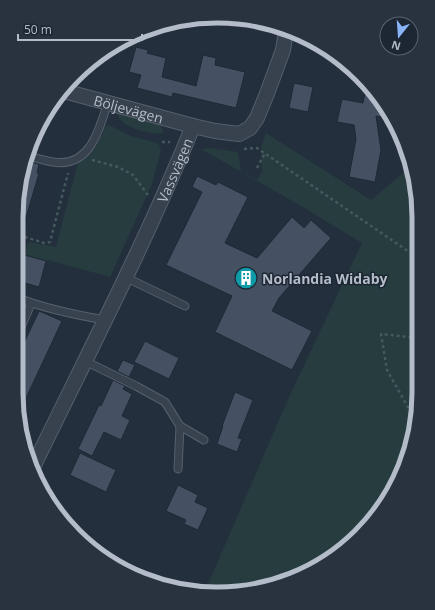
<svg xmlns="http://www.w3.org/2000/svg" width="435" height="610" font-family="'Open Sans',sans-serif">
<style>
.green{fill:#263c3f}
.building{fill:#455162;stroke:#1f2835}
.lines{fill:none;stroke-linecap:round;stroke-linejoin:round}
.service-casing{stroke:#565f6c;stroke-width:9}
.minor-casing{stroke:#565f6c;stroke-width:16}
.path{stroke:#44595c;stroke-width:2.5;stroke-dasharray:3 3;stroke-linecap:butt}
.service{stroke:#38414e;stroke-width:7}
.minor{stroke:#38414e;stroke-width:14}
.labels{text-anchor:middle;dominant-baseline:central;stroke-width:3;stroke-linejoin:round;paint-order:stroke}
.street-label{font-size:14px;fill:#b4bcc9;stroke:#1d2633}
.poi-label{font-size:14px;font-weight:bold;fill:#b4bcc9;stroke:#1d2633;text-anchor:start}
.rim{fill:none;stroke:#b4bcc9;stroke-width:5}
</style>
<rect width="100%" height="100%" fill="#242f3e"/>
<g class="green">
<path d="M117,110C132,114 155,116 163,129V133C152,136 114,126 117,110Z"/>
<path d="M109,125L131,136L157,143L161,150L152,184L110,277L48,260L46,261L25,255L28,242L56,247L78,162L91,152L102,135L106,126Z"/>
<path d="M266,133L371,200L410,167L417,191L419,405L398,481L350,544L295,579L244,592L205,591L289,397L362,243L301,206L201,149L209,148L238,152L241,171L257,180L262,171L261,148Z"/>
</g>
<g class="building">
<path d="M136,47L148,50L147,53L166,58L162,77L196,86L203,55L216,58L215,65L245,72L236,108L173,93L172,97L137,88L141,75L129,72Z"/>
<path d="M294,83L313,87L308,112L289,108Z"/>
<path d="M367,83L392,119L376,116L381,150L375,182L349,177L356,139L354,125L337,122L342,99L363,103Z"/>
<path d="M26,161L39,164L37,173H39L23,228L19,227L20,178Z"/>
<path d="M197,176L216,185L218,182L248,197L225,243L257,258L292,217L304,228L311,220L331,238L279,298L272,311L312,331L292,370L215,332L232,296L166,265L202,192L192,187Z"/>
<path d="M21,254L46,261L39,287L18,281V264Z"/>
<path d="M39,311L62,321L19,413L16,392L17,341L24,343Z"/>
<path d="M145,341L179,358L169,379L134,362Z"/>
<path d="M123,360L135,365L129,377L117,371Z"/>
<path d="M113,380L125,386L123,389L132,394L122,416L130,420L121,440L104,432L92,456L78,449L99,405L101,406Z"/>
<path d="M235,392L253,400L238,438L242,439L237,452L217,444L223,426H222Z"/>
<path d="M80,453L116,470L106,492L70,475Z"/>
<path d="M178,485L198,495L195,502L208,508L198,530L184,524L186,520L166,511Z"/>
</g>
<g class="lines">
<g class="service-casing">
<g id="service">
<path d="M28,156C36,158 45,161 53,162C90,168 99,130 108,102"/>
<path d="M125,277L185,306"/>
<path d="M18,298C46,309 76,315 105,320"/>
<path d="M17,336L31,304"/>
<path d="M85,361L136,386L165,402L180,426L178,469"/>
<path d="M180,426L204,440"/>
</g>
</g>
<g class="minor-casing">
<g id="minor">
<path id="s1" d="M64,91L193,126L215,131L239,134L250,128L257,118L268,91L283,50L286,31"/>
<path id="s2" d="M33,467C88,354 146,242 193,126"/>
</g>
</g>
<g class="path">
<path d="M162,142H170"/>
<path d="M244,149L257,148L418,258"/>
<path d="M92,160L118,167L133,175L148,195"/>
<path d="M257,168L265,153"/>
<path d="M19,235L44,243L50,242L68,173"/>
<path d="M410,438L409,409L387,370L381,334L418,338"/>
</g>
<use href="#service" class="service"/>
<use href="#minor" class="minor"/>
</g>
<defs>
<g id="building-disc" transform="scale(1.15)"><circle r="9.5" fill="#0f9aa8" stroke="#1d2633"/><path d="M-4-6H4V6H1V3H-1V6H-4ZM-2.5-4.3h1.7v1.8h-1.7ZM.8-4.3h1.7v1.8H.8ZM-2.5-1h1.7V.8h-1.7ZM.8-1h1.7V.8H.8Z" fill="#fff"/></g>
</defs>
<g fill-rule="evenodd">
<use href="#building-disc" x="246" y="278"/>
</g>
<g class="labels">
<g class="street-label">
<text stroke="none"><textPath href="#s1" startOffset="67">Böljevägen</textPath></text>
<text stroke="none"><textPath href="#s2" startOffset="329">Vassvägen</textPath></text>
</g>
<g class="poi-label">
<text x="262" y="278">Norlandia Widaby</text>
</g>
</g>
<path d="M0 0H435V610H0ZM217 23H218A194 194 0 0 1 412 217V393A194 194 0 0 1 218 587H217A194 194 0 0 1 23 393V217A194 194 0 0 1 217 23Z" fill="#29323f" fill-rule="evenodd"/>
<path class="rim" d="M217 23H218A194 194 0 0 1 412 217V393A194 194 0 0 1 218 587H217A194 194 0 0 1 23 393V217A194 194 0 0 1 217 23Z"/>
<g transform="translate(399 36) rotate(197)"><circle r="19" fill="#1d2633" stroke="#59626f"/>
<path d="M0-3L7 15L0 10L-7 15Z" fill="#8ab4f8"/>
<text y="-6" font-size="11" font-weight="bold" text-anchor="middle" fill="#b4bcc9">N</text>
</g>
<path d="M18 34v6h124v-6" fill="none" stroke="#b4bcc9" stroke-width="2"/>
<text x="24" y="34" font-size="12" fill="#b4bcc9" stroke="#1d2633" stroke-width="3" paint-order="stroke">50 m</text>
</svg>
